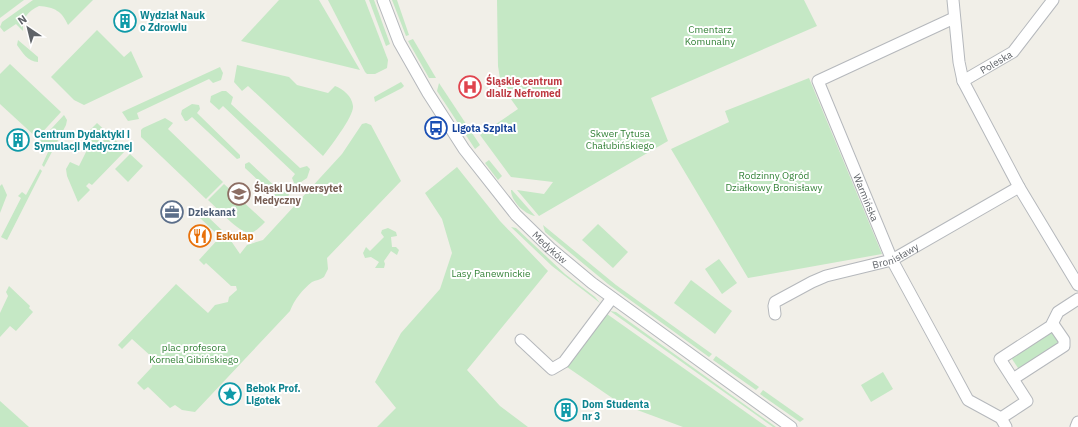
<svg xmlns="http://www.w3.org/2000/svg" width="1078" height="427" font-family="'IBM Plex Sans',sans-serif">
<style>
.green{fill:#c5e8c5}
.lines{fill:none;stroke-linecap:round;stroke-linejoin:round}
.minor-casing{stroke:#b5b8bc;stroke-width:13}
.minor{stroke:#fff;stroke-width:11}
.labels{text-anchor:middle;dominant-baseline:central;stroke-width:4;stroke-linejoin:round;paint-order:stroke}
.culture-label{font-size:10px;font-weight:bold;fill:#0d838f;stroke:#fff;text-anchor:start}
.park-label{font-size:10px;fill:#348238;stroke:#fff}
.street-label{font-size:10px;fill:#5f6368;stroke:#fff}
.health-label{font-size:10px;font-weight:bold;fill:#be3a42;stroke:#fff;text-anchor:start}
.transit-label{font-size:10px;font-weight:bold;fill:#164399;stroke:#fff;text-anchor:start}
.education-label{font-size:10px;font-weight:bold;fill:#785e54;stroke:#fff;text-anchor:start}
.service-label{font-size:10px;font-weight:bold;fill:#4e5e75;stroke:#fff;text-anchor:start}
.food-label{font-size:10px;font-weight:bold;fill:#c56008;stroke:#fff;text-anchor:start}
</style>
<rect width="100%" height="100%" fill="#f1efe8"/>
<g class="green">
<path d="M0,0H24L0,18Z"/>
<path d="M33,0H93L68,25C62,11 54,7 39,6C28,11 22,18 23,31L16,24L4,32L0,27L2,22Z"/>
<path d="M279,0H319L360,70L241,41Z"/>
<path d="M328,0H365L388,60L387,68L375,74H367L365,72Z"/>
<path d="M369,0H374L390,44L386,46Z"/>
<path d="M392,0H397L409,35L406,36Z"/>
<path d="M497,0H804L817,26L651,98L668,141L539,216L517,190L544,194L553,182L511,177L480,135L518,109L501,85L498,66Z"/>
<path d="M97,30L124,57L131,51L143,77L84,105L74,100L51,77Z"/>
<path d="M413,39L436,78H429L408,41Z"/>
<path d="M18,40L38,57V62C28,62 22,52 17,45Z"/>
<path d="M10,64L61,112L37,138L0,104V74Z"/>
<path d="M237,65L289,77L297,85L328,93L335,86C343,89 352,96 353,106C354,116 330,147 323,156L248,86L242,91L234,82Z"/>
<path d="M220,67L223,73L221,80L213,83L209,79L137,113L139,119L128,121L122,112Z"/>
<path d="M809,78L882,254L748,278L671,149L729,122L725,111Z"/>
<path d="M401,82L404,86L402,88L375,102L374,97Z"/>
<path d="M439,83L480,145L475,149L437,91Z"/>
<path d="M222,91H226L233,97L231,104L300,168L307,166L310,169L307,178L298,184L294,183L292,178L295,174L223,106L219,110L210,102L211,96Z"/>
<path d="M192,104L199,105L200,109L197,113L240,155V158L237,159L192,117L187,121H185L181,114L182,110Z"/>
<path d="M64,115L67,120L66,125L44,167L42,165L49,150L39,142Z"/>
<path d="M165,118L173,123L168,129L223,182L206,199L141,137V130L143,128Z"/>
<path d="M97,123L126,150L92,185L89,183L86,186L90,190L78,202L67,176L66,169L70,162L79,166L87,150L79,145L87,133Z"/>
<path d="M366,123L371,125L401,181L327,258L328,269L324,277C320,280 316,280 312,282C303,289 294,300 290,311L195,412L182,410L175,405L170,408L148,387L144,390L137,383L152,367L153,358L132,339L122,349L118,345L176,284L208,313L215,305L228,302L229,297L237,290L236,286H231L206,263L204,265L199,260L220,237L199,217L206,215L227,235L240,254L247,245L263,240L342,154L362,124Z"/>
<path d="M130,154L143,166L128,182L115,169Z"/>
<path d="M489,160L502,176L498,180L485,163Z"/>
<path d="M249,162L279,190L286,188L289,194C288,199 283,205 277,205L272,203L271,199L274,195L245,168V164Z"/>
<path d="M457,167L500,221L548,271L467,370L500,406L528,427H377L396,408L375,382L401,333L440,289L452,253L442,219L425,193Z"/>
<path d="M40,169L42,171L7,240L1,237L21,198L18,196L22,192L26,195Z"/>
<path d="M2,184L7,195L0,213V186Z"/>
<path d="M224,184L265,222C261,226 256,232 250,233C239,233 217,208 208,200Z"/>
<path d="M511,190H512L535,216C524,214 511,201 511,190Z"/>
<path d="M598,224L628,252L613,268L582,240Z"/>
<path d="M543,225L616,285L712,354L709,357L608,284L545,232Z"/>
<path d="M511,227L516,228L565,274L595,297L600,303L552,266Z"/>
<path d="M388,228L396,232L397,236L391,237L392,247H396L399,250L397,255L391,251L384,261L385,264L384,268H375L379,262L371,257L365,258L363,253L366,247L370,251L384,237L381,233L382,230Z"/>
<path d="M719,259L737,283L722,294L705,269Z"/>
<path d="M691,280L732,311L715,334L674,303Z"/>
<path d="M9,286L30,306L29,308L33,312L16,331L10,326L0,337V313L8,296L6,292Z"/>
<path d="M610,311L616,312L776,427H773Z"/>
<path d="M607,314L767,427H683L621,404L567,367Z"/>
<path d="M1052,332L1059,343L1019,369L1018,368L1010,356Z"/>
<path d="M716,356L759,387L756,390L713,360Z"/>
<path d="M883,372L893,389L871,402L861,385Z"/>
<path d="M763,390L804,419L800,422L760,394Z"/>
<path d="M0,401L29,427H0Z"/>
</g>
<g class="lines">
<g class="minor-casing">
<g id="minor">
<path id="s1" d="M383,0L399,42L428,93L464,149L516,215L550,248L592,283L791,427"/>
<path d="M953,0L959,62L963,81L1019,187L1078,285"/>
<path id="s2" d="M954,18L818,81L892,260L941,350L968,400L1001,418L1006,427"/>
<path id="s3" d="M963,81L1013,52L1053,0"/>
<path id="s4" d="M775,314L774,306L775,302L812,282L826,276L892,260L1019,187"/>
<path d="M521,340L552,369L564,362L612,298"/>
<path d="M1013,379L1064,346V340L1053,324"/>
<path d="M1001,418L1027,401L1000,359L1051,326L1058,312L1078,299"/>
<path d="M1076,427L1078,422"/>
</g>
</g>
<use href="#minor" class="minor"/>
</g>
<defs>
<g id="building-ring" transform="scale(1.15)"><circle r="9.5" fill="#fff" stroke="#0f9aa8" stroke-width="1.5"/><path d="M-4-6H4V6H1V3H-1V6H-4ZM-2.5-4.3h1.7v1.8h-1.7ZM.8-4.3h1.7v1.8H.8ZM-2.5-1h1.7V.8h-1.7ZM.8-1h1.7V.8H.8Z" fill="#0f9aa8"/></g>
<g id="hospital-ring" transform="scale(1.15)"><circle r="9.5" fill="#fff" stroke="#e0444e" stroke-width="1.5"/><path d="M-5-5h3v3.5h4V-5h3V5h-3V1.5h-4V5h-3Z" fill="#e0444e"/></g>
<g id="bus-ring" transform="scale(1.15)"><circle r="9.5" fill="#fff" stroke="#1a4fb4" stroke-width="1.5"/><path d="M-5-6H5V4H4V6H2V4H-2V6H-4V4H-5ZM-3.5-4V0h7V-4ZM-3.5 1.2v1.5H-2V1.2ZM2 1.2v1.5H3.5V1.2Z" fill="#1a4fb4"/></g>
<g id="university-ring" transform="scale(1.15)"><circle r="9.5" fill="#fff" stroke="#8d6e63" stroke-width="1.5"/><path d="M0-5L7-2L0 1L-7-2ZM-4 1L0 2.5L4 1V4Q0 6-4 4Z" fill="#8d6e63"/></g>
<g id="office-ring" transform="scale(1.15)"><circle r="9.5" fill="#fff" stroke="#5c6f8a" stroke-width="1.5"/><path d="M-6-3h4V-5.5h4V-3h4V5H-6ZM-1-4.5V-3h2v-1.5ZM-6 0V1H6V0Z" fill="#5c6f8a"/></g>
<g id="restaurant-ring" transform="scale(1.15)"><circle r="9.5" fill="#fff" stroke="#e8710a" stroke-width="1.5"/><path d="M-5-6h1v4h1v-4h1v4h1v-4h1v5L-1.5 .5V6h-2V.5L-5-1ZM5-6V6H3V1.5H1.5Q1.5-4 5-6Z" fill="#e8710a"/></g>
<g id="sight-ring" transform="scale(1.15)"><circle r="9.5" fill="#fff" stroke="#0f9aa8" stroke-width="1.5"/><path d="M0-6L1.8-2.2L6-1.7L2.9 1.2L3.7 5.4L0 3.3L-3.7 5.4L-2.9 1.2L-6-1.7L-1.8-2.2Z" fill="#0f9aa8"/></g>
</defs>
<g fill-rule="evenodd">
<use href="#building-ring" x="125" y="21"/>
<use href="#hospital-ring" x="470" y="87"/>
<use href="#bus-ring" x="436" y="128"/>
<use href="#building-ring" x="18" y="140"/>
<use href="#university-ring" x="239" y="194"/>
<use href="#office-ring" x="172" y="212"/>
<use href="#restaurant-ring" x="200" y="236"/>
<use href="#sight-ring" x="230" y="394"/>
<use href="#building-ring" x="566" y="410"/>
</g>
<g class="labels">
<g class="culture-label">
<text x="140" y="15">Wydział Nauk<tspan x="140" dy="12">o Zdrowiu</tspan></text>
<text x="34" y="134">Centrum Dydaktyki i<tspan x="34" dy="12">Symulacji Medycznej</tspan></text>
<text x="246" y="388">Bebok Prof.<tspan x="246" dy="12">Ligotek</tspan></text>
<text x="582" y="404">Dom Studenta<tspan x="582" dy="12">nr 3</tspan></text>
</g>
<g class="park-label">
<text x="710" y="29">Cmentarz<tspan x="710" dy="12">Komunalny</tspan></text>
<text x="620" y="133">Skwer Tytusa<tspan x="620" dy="12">Chałubińskiego</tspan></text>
<text x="774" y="175">Rodzinny Ogród<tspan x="774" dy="12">Działkowy Bronisławy</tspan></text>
<text x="491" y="273">Lasy Panewnickie</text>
<text x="194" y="347">plac profesora<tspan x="194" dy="12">Kornela Gibińskiego</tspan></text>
</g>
<g class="street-label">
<text stroke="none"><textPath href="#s3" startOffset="38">Poleska</textPath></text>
<text stroke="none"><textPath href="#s2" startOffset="276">Warmińska</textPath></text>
<text stroke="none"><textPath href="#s1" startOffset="301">Medyków</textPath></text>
<text stroke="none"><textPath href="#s4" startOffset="142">Bronisławy</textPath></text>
</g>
<g class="health-label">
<text x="486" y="81">Śląskie centrum<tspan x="486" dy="12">dializ Nefromed</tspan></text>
</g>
<g class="transit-label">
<text x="452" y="128">Ligota Szpital</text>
</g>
<g class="education-label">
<text x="254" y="188">Śląski Uniwersytet<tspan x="254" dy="12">Medyczny</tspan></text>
</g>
<g class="service-label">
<text x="188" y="212">Dziekanat</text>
</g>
<g class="food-label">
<text x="216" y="236">Eskulap</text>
</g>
</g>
<g transform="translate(28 28) rotate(325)" stroke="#ffffff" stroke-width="3" paint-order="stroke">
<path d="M0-3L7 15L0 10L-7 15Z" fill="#5f6368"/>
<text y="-6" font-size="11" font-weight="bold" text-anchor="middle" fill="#5f6368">N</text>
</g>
</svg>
